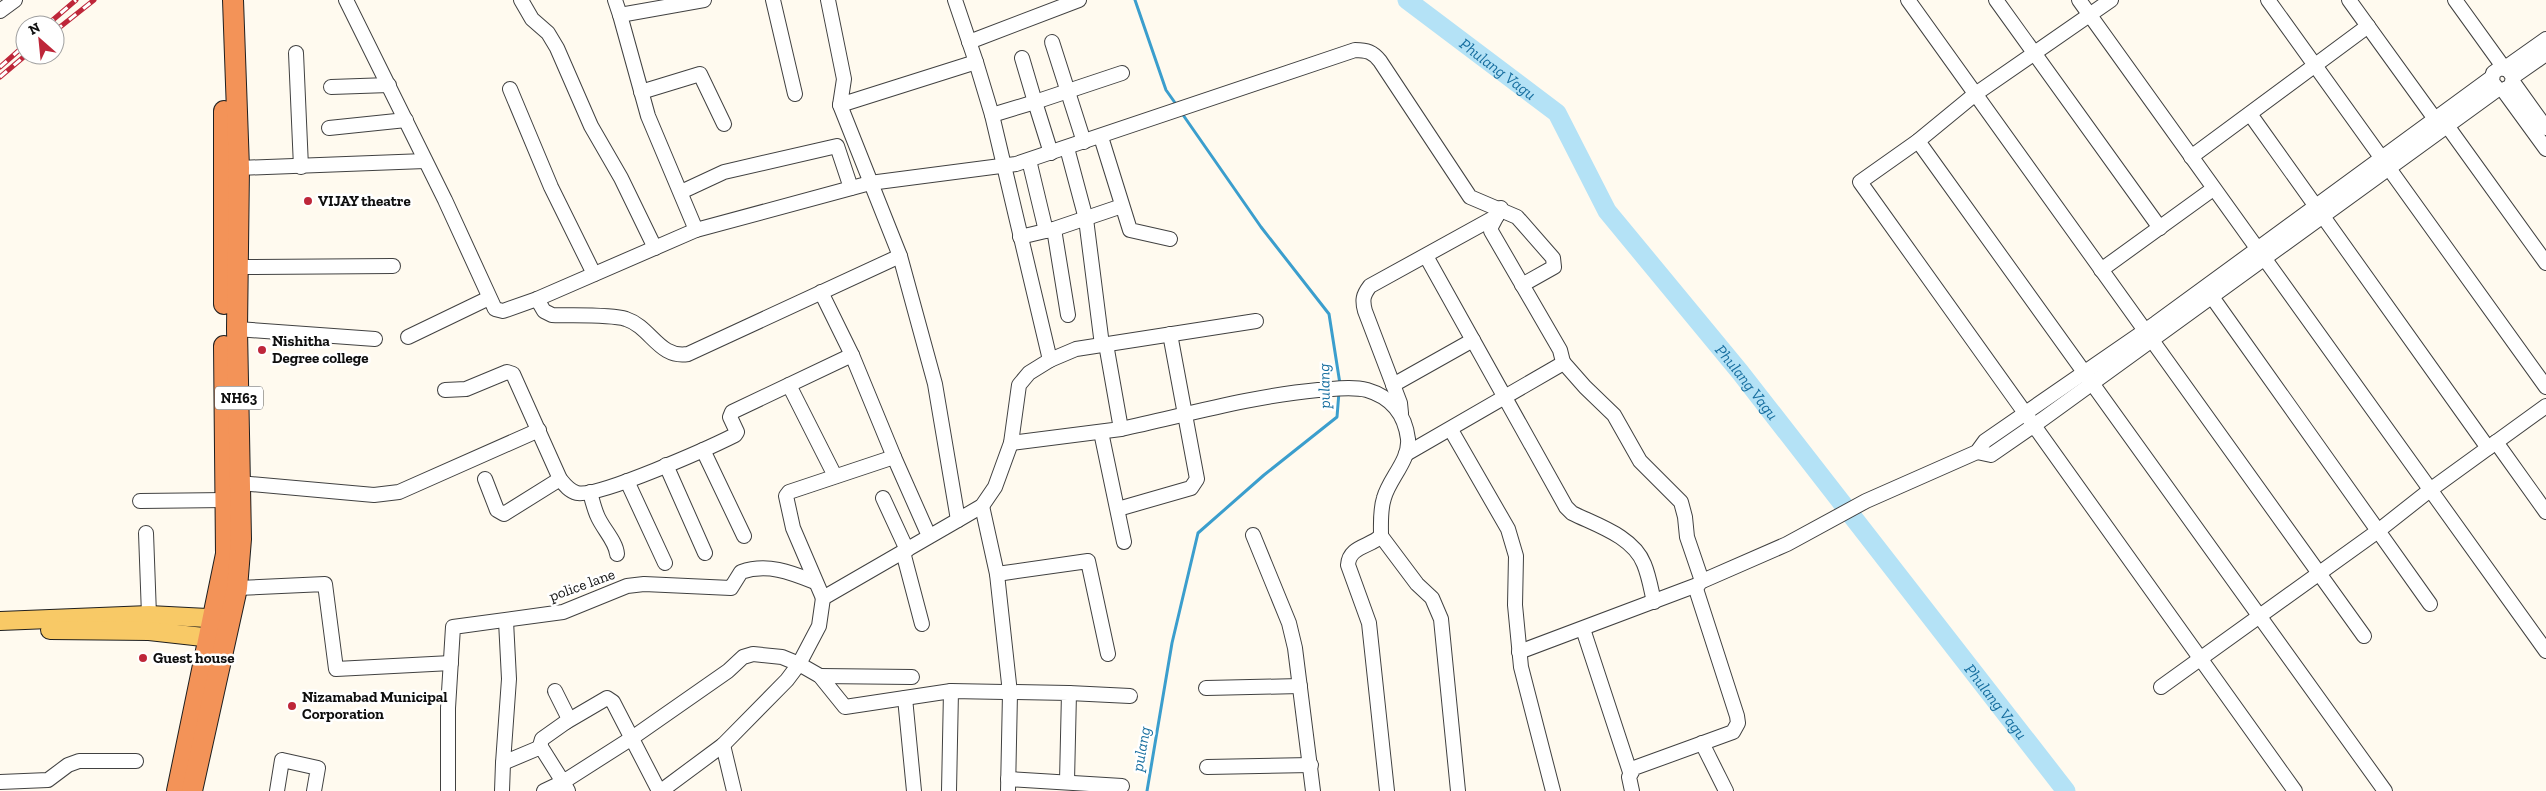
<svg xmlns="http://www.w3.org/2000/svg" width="2546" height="791" font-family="'Zilla Slab',serif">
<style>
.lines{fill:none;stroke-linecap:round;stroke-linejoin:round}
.stream{stroke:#3b9ecd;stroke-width:3}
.river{stroke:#b4e2f6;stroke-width:19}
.minor-casing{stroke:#414141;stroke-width:16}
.major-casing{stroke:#1f1f1f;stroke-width:20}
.highway-casing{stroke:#1f1f1f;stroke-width:22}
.minor{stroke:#fff;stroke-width:14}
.major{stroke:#f8c966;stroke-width:18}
.highway{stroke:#f39358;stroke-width:20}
.rail-casing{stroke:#be2639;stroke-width:5}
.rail{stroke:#fff;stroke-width:3;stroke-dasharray:9;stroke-linecap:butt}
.poi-dot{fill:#be2639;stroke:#fff;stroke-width:2}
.labels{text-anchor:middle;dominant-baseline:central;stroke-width:5;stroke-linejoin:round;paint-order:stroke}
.shield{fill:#fff;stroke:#565656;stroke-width:1}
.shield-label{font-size:14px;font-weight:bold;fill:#0e0e0e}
.poi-label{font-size:15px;font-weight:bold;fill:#0e0e0e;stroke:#fff;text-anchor:start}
.street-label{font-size:15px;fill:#0e0e0e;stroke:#fff}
.water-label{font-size:16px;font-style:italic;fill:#176e9f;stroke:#fff}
</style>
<rect width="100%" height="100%" fill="#fffaef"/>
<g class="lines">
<g class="stream">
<path d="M1135,0L1166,90L1178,107"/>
<path d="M1181,112L1261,227L1329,314L1340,384"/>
<path d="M1147,791L1172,643L1198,533L1264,475L1337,417L1339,392"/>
</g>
<path class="river" id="s1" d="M1407,0L1557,113L1607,211L1740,372L2066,791"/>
<g class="minor-casing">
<g id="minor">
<path d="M346,0L445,200L495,309L503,311L537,299L696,230"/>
<path d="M521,0L532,19L548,33L557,48L591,126L621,178L655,248"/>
<path d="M615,0L620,15L704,0"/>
<path d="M773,0L795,94"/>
<path d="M828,0L844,79L840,105L976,62L955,0"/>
<path d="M1908,0L2364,636"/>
<path d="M1996,0L2160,228"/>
<path d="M2079,0L2546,651"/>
<path d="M2111,0L1974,95L1918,141L1860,182L2295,791"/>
<path d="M2268,0L2546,387"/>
<path d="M2349,0L2435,119"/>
<path d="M2455,0L2504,68"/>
<path d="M0,11L15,0"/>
<path d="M620,15L648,116L696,230L870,183L1016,164L1355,50C1367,50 1373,52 1380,61L1470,197L1517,217L1553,258L1554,267L1522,285"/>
<path d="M969,42L1079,0"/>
<path d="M1052,42L1084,142"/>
<path d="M296,53L301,167"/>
<path d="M1022,58L1035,102L1122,73"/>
<path d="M2505,68L2546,39"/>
<path d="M2513,77L2546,54"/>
<path d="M2513,82L2546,128"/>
<path d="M331,87L389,85"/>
<path d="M510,89L551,187L594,274"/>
<path d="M2503,90L2511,86L2513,77L2508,70L2500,68L2493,73L2492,82L2498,89L2503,90L2546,149"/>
<path d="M641,92L700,74L724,124"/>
<path d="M2250,114L2488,448"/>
<path d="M992,115L1035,102L1051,153"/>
<path d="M2443,120L2546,263"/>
<path d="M329,128L406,120"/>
<path d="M1101,137L1130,230L1170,239"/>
<path d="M1918,141L2385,791"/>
<path d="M1067,148L1086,219L1102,345"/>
<path d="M2191,157L2368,26"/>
<path d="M1029,160L1046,231"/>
<path d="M239,168L425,161"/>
<path d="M681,192L724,172L837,146L851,188"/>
<path d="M1054,229L1068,315"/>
<path d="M1020,237L1054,229L1122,206"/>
<path d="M900,256L935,384L958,520L982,506L995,487L1011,443L1019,385L1029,373L1050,360L992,115L976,62"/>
<path d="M1426,256L1566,507L1572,513C1596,525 1633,536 1644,564C1649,576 1651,589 1654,602"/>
<path d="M239,267L393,266"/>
<path d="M2101,270L2213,189"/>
<path d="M821,292L852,355L894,457"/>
<path d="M2212,297L2430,604"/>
<path d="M537,299L544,311L552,315C571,316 609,314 626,319C651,327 659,359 688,354L900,256L840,105"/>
<path d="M237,329L375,339"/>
<path d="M408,337L489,298"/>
<path d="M1050,360L1076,349L1256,321"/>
<path d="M1563,362L1585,387L1614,415L1640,461L1681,502L1685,517L1687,537L1702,581"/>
<path d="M789,385L835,476"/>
<path d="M1393,385L1473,340"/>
<path d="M445,390L466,389L507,372L513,374L560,479C564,484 569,491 577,493C598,498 711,447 735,435L737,432L730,417L732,412L852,355"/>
<path d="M1401,413L1400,403L1365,311C1362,300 1363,295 1370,286L1497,216"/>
<path d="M1121,429C1186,415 1252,396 1318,390C1334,389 1352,386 1367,390C1391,397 1405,414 1408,439C1410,460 1389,479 1384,498C1380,510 1381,523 1381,536L1417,584L1432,598L1441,619L1458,791"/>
<path d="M1451,430L1508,529L1516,556L1515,605L1521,667L1553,791"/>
<path d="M1101,432L1124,542"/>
<path d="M2496,442L2546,512"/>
<path d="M1011,443L1121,429L1106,344"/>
<path d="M703,450L744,536"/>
<path d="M1977,452L1991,455L2043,419L2498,89"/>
<path d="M1406,454L1560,365L1563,362L1560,350L1491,231V227L1501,208"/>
<path d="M666,465L705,553"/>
<path d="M485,479L497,510L504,514L560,479"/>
<path d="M627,481L665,563"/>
<path d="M239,483L374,495L399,492L539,430"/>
<path d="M590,492C592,500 594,508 597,515C602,528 616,541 617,554"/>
<path d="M883,498L907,550"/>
<path d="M140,501L226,500"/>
<path d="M982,506L997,574L1010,693L1008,791"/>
<path d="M1118,509L1191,488L1197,479L1170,334"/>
<path d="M146,533L149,615"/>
<path d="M1253,535L1289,623L1295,648L1313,791"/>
<path d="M929,536L894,457L789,492L786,496L793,528L823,598L958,520"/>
<path d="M1381,536C1370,547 1349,546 1348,565L1369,623L1387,791"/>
<path d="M903,552L922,624"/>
<path d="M997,574L1088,561L1108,654"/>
<path d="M237,588L325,584L336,669L451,663"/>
<path d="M506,621L509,679L503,763L541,747L563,782L632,738L728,671L743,657L753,654L782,657L799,664L820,676L845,707L951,691L1069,693L1067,781"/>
<path d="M1583,629L1630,772"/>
<path d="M1519,652L1697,585"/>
<path d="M820,676L912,677"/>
<path d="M2161,687L2378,531L2430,490L2546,406"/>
<path d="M1206,688L1300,686"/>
<path d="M1069,693L1130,696"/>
<path d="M905,698L914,791"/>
<path d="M566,722L607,698L613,702L659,791"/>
<path d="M1702,743L1726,791"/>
<path d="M723,745L734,791"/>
<path d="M540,746L542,739L566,722L568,717L555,691"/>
<path d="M1207,767L1311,765"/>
<path d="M1008,779L1122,786"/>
<path d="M0,782L48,780L68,765L79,761H136"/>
<path d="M277,791L282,760L318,768L314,791"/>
<path d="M448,791V708L453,627L563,612L627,586L644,584L731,588L741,572C767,563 790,572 815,582"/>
<path d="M502,791L503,763"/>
<path d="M544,791L563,782L568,791"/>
<path d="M661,791L723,745L787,680L799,664L819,626L823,598"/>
<path d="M949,791L951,691"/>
<path d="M1632,791L1629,777L1634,768L1733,732L1738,723L1737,716L1696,589L1700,582L1787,544L1866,501L1977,452L1985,441L2156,323L2491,78"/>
</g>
</g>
<g class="major-casing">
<g id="major">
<path d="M0,621L149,615L227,619"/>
<path d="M50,630L149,631L221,639"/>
</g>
</g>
<g class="highway-casing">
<g id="highway">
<path d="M224,111V304"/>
<path d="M177,791L226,554L224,346"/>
<path d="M192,791L237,588L241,539L237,329L239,168L233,0"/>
</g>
</g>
<use href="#minor" class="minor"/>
<use href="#major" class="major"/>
<use href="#highway" class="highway"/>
<g class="rail-casing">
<g id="rail">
<path d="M47,25L76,0"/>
<path d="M55,31L94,0"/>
<path d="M0,67L25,45"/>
<path d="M0,77L26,55"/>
</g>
</g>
<use href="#rail" class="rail"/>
</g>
<g class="poi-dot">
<circle cx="308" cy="201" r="5"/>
<circle cx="262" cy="350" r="5"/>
<circle cx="143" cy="658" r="5"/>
<circle cx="292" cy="706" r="5"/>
</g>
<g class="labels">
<rect class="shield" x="215" y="386.5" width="48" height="23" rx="4"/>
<g class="shield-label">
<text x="239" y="398">NH63</text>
</g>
<g class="poi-label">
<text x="318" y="201">VIJAY theatre</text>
<text x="272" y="341">Nishitha<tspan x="272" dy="17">Degree college</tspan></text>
<text x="153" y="658">Guest house</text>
<text x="302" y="697">Nizamabad Municipal<tspan x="302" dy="17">Corporation</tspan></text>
</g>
<g class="street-label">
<text transform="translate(582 585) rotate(-20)">police lane</text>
</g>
<g class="water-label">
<text stroke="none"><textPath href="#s1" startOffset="114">Phulang Vagu</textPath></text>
<text stroke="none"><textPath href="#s1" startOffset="519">Phulang Vagu</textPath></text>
<text transform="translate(1324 386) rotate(-91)">pulang</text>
<text stroke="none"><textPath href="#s1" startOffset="924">Phulang Vagu</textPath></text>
<text transform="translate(1141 749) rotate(-80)">pulang</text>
</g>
</g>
<g transform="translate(40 40) rotate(333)"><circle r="24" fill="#ffffff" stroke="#9f9f9f"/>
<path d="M0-4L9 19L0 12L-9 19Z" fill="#be2639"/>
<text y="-8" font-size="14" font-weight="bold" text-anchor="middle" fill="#0e0e0e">N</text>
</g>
</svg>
